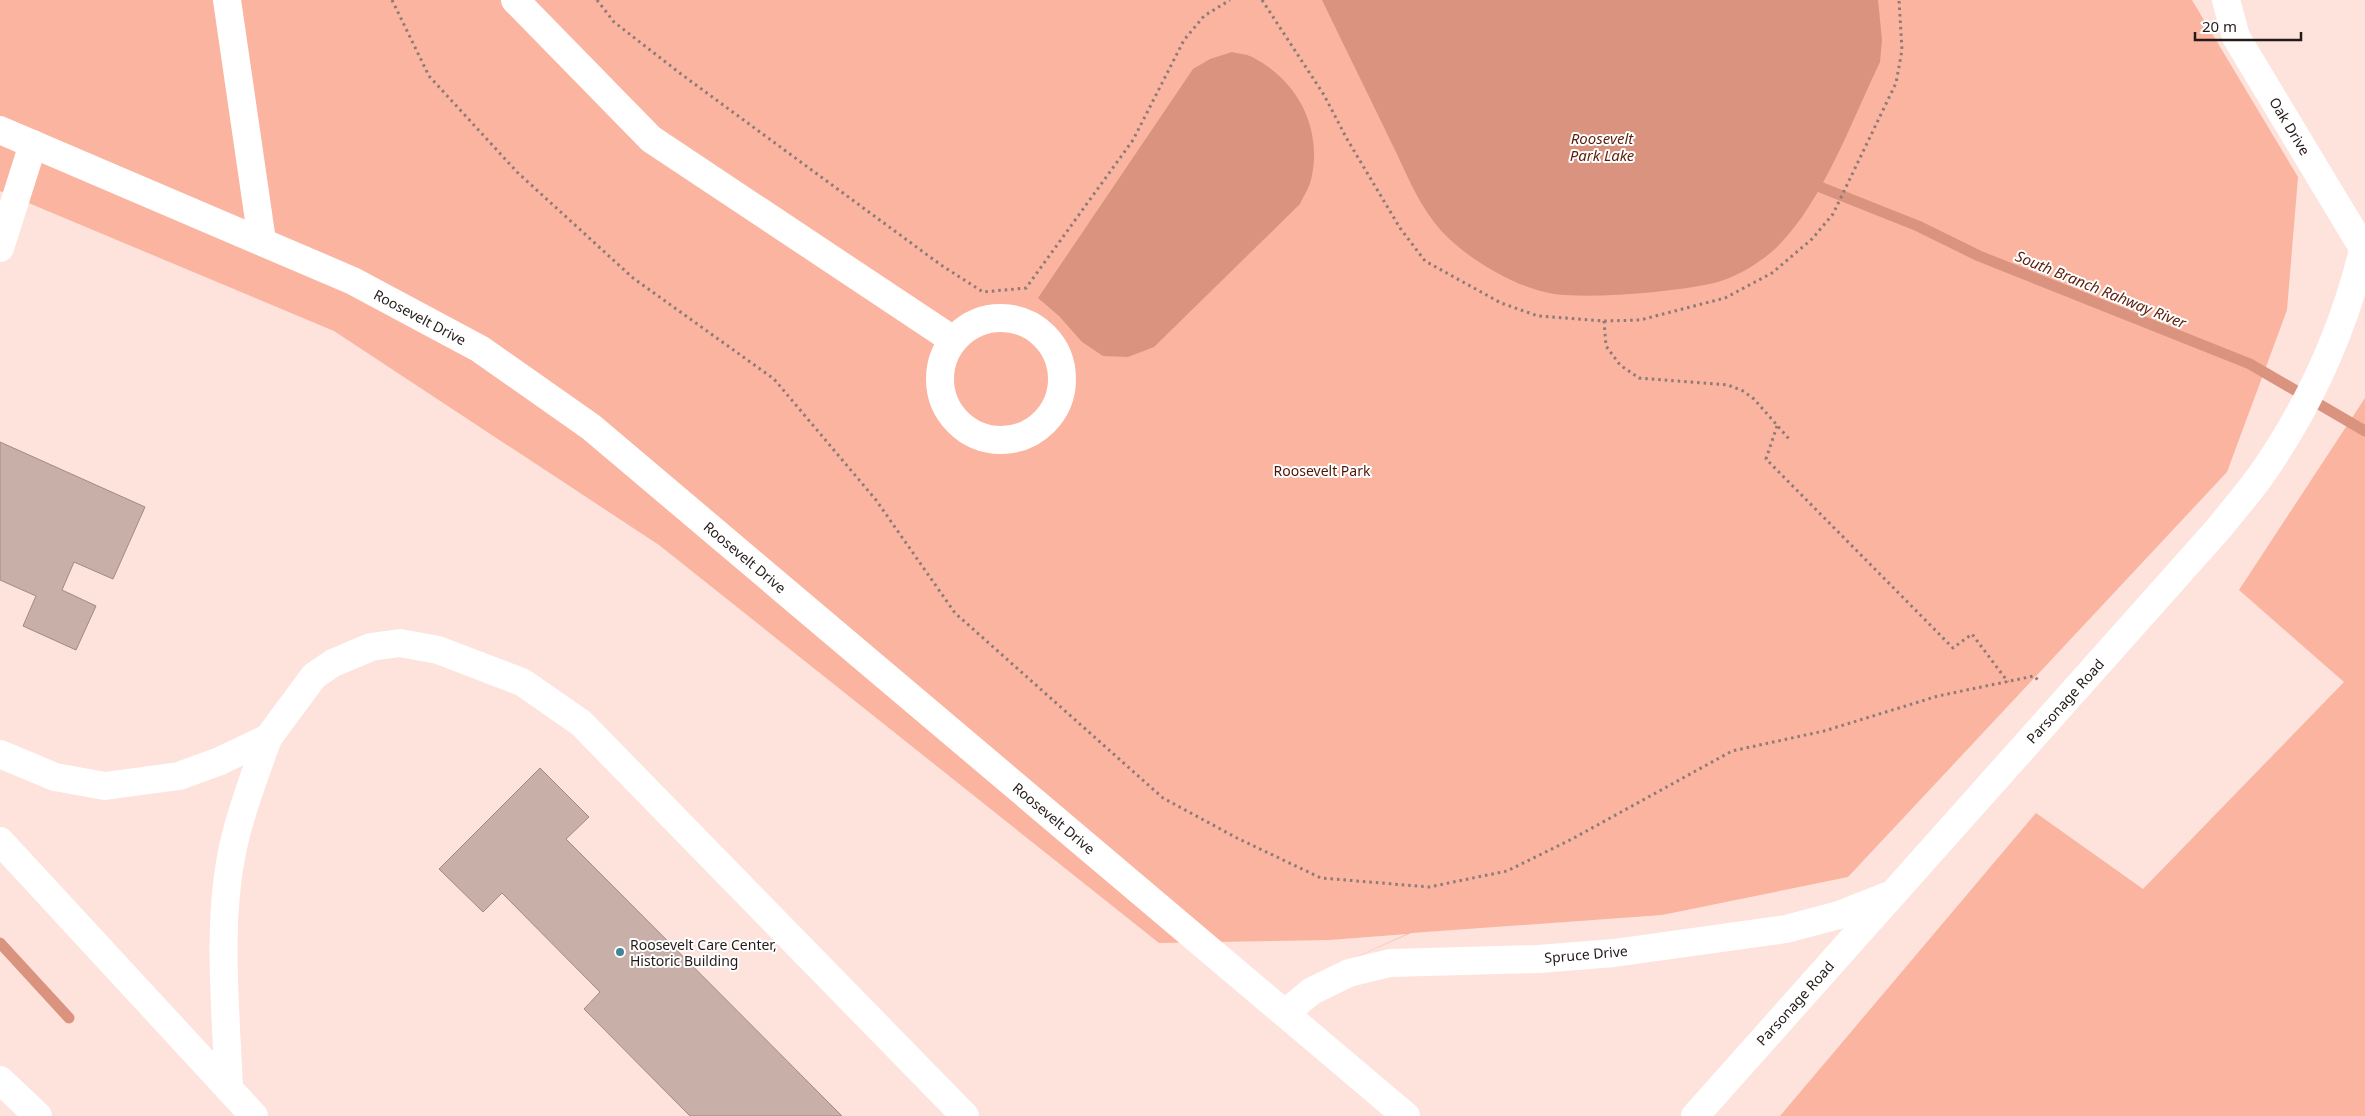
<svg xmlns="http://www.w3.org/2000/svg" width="2365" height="1116" font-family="'Noto Sans',sans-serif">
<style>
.green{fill:#fab4a0}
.water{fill:#d9937f}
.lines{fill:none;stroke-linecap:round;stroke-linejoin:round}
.stream{stroke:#d9937f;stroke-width:11}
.building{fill:#c8b0a9;stroke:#a18a83}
.path{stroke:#8c7b76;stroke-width:3;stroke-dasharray:2.5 4;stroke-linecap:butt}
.minor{stroke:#fff;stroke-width:28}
.poi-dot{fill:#428496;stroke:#fff;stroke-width:2}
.labels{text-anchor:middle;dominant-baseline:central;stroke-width:4;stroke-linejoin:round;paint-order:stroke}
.street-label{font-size:14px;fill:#241b19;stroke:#fff}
.park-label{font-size:14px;fill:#511401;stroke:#fff}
.poi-label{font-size:14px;fill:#241b19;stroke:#fff;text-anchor:start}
.water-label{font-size:15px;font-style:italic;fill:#5c1e0a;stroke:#fff}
</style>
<rect width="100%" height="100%" fill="#fde3dc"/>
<g class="green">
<path d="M0,0H2192L2298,177L2287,310L2227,472L1848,877L1662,915L1411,933L1338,965L1407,934L1329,940L1159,943L659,545L334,331L0,191Z"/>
<path d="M2365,398V1116H1780L2036,813L2143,889L2344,682L2239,590Z"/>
</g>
<g class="water">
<path d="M1322,0H1878L1882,40L1880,62C1851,122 1823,202 1776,248C1760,263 1735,278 1714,283C1674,292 1594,299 1554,294C1514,288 1458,254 1434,222C1416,199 1405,170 1392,144C1369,96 1345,48 1322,0Z"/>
<path d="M1232,52C1239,54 1248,54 1254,58C1299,82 1323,130 1311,180C1309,188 1303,197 1300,204L1154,347L1128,357L1103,356L1082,342L1059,316L1038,298L1193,69L1210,59Z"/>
</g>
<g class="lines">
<g class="stream">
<path d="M1820,187L1918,226L1979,256L2250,364L2365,431"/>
<path d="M0,943L69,1018"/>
</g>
</g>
<g class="building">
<path d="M0,442L145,507L113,579L74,562L62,590L96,606L76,650L23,626L36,596L0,580Z"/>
<path d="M540,768L589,817L566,839L842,1116H690L584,1009L600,992L502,893L483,912L439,869Z"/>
</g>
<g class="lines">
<g class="path">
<path d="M392,0L429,76L517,172L633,278L774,379L876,500L955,613L1163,798L1237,838L1321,878L1429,887L1507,871L1572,839L1732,751L1824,731L1938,696L2034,676L2040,682"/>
<path d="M597,0L614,22L681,74L941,265L983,292L1026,288L1133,140L1184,40L1204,16L1230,0"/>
<path d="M1262,0L1324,95L1347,139L1400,228L1425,261L1501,303L1538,316L1604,321L1640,320L1725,298L1772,273L1812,239L1833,214L1896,83L1902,50L1899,0"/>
<path d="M1604,321L1606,346L1620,365L1639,378L1728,385L1743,391L1754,399L1790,440"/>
<path d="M1777,426L1766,459L1953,648L1972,634L2008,682"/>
</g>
<g class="minor">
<path d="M227,0L262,241"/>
<path d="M515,0L651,139L953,340"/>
<path d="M2226,0L2236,37L2363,248"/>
<path d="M0,130L353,281L480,349L591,427L1406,1116"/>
<path d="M0,248L33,144"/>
<circle cx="1001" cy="379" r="61"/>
<path d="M0,754L55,777L105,786L179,776L220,761L268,738L314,676L333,663L371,647L400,643L438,650L522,682L581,723L965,1116"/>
<path d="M0,841L254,1116"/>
<path d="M1285,1013L1312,991L1349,973L1390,963L1539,959L1614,953L1786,929L1839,915L1887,896"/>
<path d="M0,1080L38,1116"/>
<path d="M229,1089C226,1010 216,920 234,843C242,807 256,772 268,738"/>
<path d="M1695,1116L2220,527C2234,509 2251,490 2264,471C2312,401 2346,324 2365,242"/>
</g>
</g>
<circle class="poi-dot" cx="620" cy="952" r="5"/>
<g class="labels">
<g class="street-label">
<text transform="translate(2290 126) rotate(59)">Oak Drive</text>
<text transform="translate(420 317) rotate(28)">Roosevelt Drive</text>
<text transform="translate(745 557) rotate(40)">Roosevelt Drive</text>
<text transform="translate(2065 701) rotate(-48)">Parsonage Road</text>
<text transform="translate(1054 818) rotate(40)">Roosevelt Drive</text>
<text transform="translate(1586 954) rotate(-5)">Spruce Drive</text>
<text transform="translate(1795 1003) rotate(-48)">Parsonage Road</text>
</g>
<g class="park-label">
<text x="1322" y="470">Roosevelt Park</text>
</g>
<g class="poi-label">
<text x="630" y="944">Roosevelt Care Center,<tspan x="630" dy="16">Historic Building</tspan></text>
</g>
<g class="water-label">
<text x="1602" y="138">Roosevelt<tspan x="1602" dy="17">Park Lake</tspan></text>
<text transform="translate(2101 289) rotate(22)">South Branch Rahway River</text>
</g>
</g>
<path d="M2195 32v8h106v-8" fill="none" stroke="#241b19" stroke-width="2.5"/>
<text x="2202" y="32" font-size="15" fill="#241b19" stroke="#ffffff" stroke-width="4" paint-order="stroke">20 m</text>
</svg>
